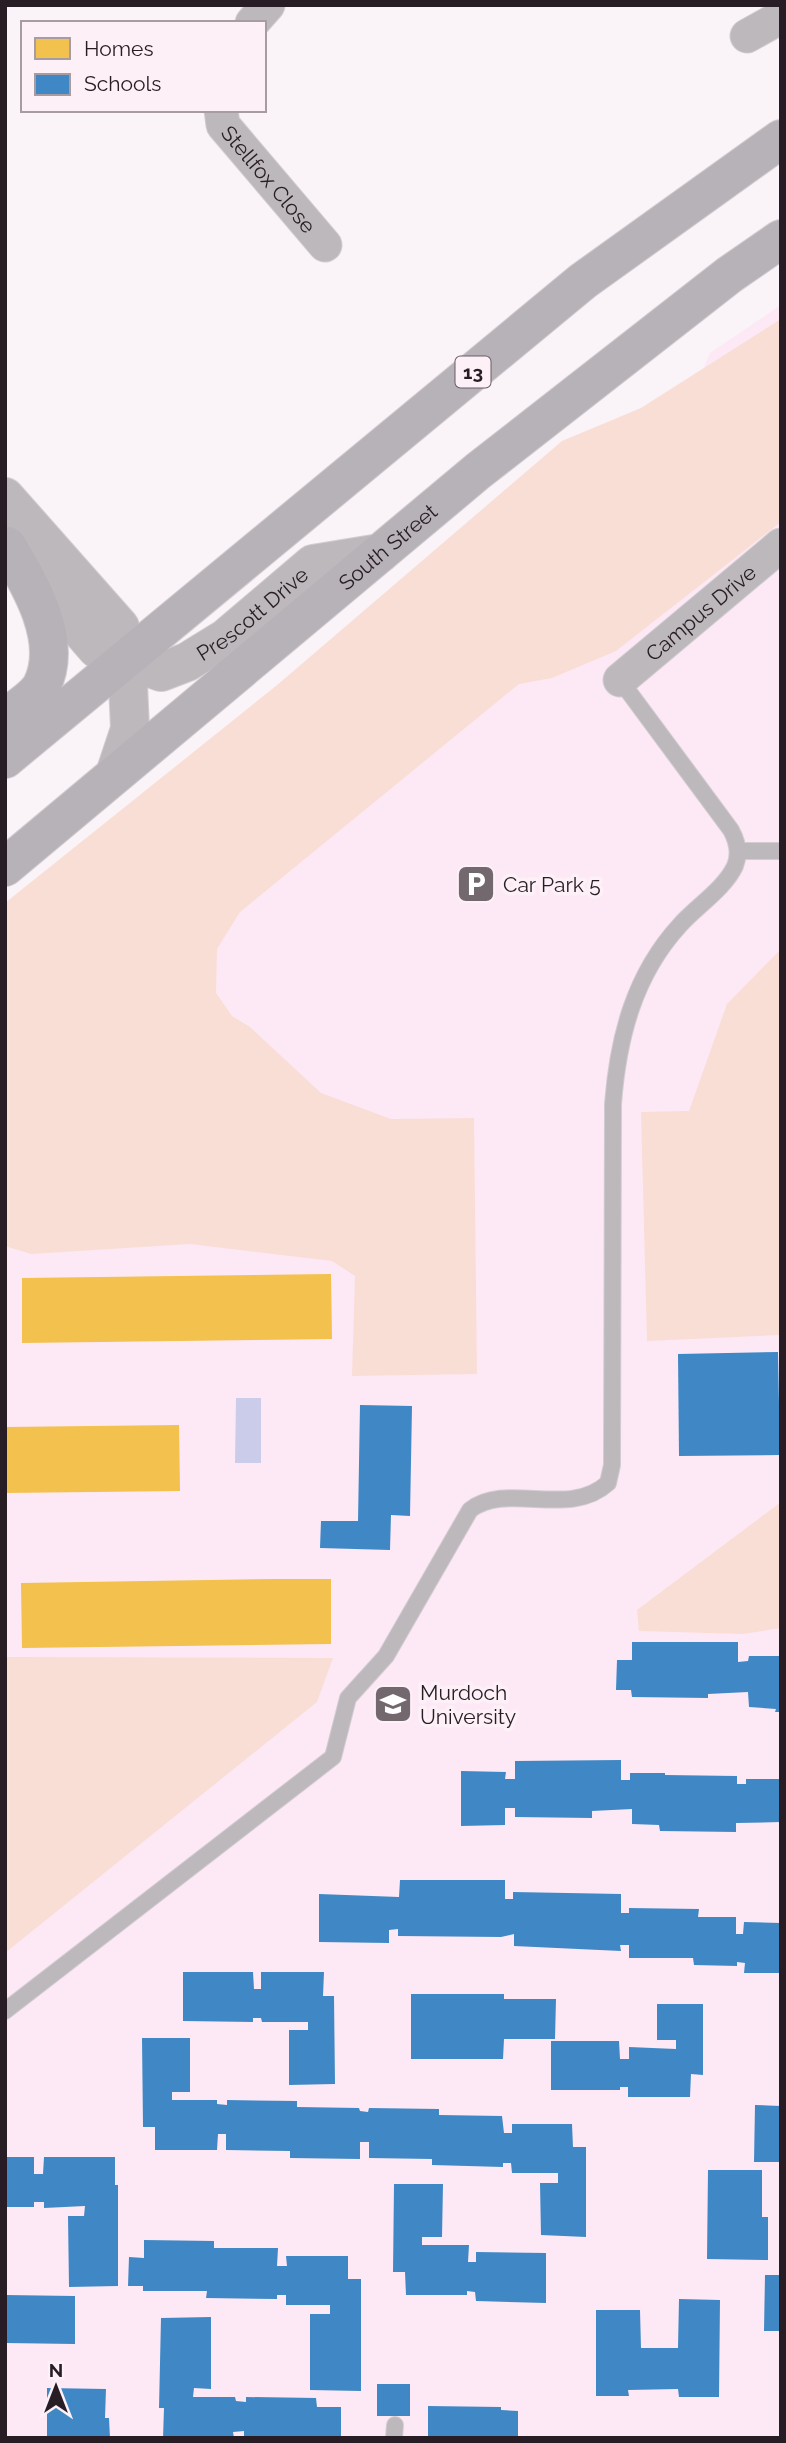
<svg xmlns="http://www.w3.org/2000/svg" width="786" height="2443" font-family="Raleway,sans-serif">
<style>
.built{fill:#fde9f5}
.green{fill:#f9ded5}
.water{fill:#caccea}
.homes{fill:#f2c14e}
.schools{fill:#3f88c5}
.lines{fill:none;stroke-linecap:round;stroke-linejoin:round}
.service-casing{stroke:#d3cdd1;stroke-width:18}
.minor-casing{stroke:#d3cdd1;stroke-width:35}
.tertiary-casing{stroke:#d3cdd1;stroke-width:40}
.trunk-casing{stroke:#d3cdd1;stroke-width:40}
.service{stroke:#bcb8bc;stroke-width:16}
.minor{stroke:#bcb8bc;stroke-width:33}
.tertiary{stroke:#bcb8bc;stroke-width:38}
.trunk{stroke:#b7b2b8;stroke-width:38}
.labels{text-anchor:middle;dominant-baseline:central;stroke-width:7;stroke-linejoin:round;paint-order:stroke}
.shield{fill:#fdf0f7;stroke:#685c63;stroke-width:2}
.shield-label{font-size:19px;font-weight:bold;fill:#281d24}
.street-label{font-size:21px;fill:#281d24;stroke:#fdf0f7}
.poi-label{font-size:21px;fill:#281d24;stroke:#fdf0f7;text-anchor:start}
</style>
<rect width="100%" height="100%" fill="#faf3f7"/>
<path class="built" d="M781,305V2438H5V971L671,445L710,353Z"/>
<g class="green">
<path d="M781,319V522L616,651L552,678L519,684L240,912L217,949L216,993L232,1016L250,1027L321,1093L391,1119L474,1118L477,1374L352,1376L355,1276L332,1261L190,1244L31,1254L5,1246V903L276,686L562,441L641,408Z"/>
<path d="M781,949V1335L647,1341L641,1112L689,1111L727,1004Z"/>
<path d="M781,1502V1628L743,1634L639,1631L637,1610Z"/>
<path d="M5,1657H6L333,1658L317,1702L5,1953Z"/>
</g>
<path class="water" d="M236,1398H261V1463H235Z"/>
<g class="homes">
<path d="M331,1274L332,1339L22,1343V1278Z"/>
<path d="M179,1425L180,1491L5,1493V1427Z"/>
<path d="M277,1579H331V1644L22,1648L21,1583Z"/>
</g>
<g class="schools">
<path d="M778,1352L780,1455L679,1456L678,1354Z"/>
<path d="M360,1405L412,1406L410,1516L391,1515L390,1550L320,1548L321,1521H358Z"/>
<path d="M632,1642H738V1662L748,1661L749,1656H781V1712H775L776,1709L749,1707L748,1692L708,1694V1698L632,1697L631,1690H616L617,1660H632Z"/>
<path d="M621,1760V1780H630V1773H665V1775L737,1776V1784H746V1779H781V1822L736,1823V1832L660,1831L659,1825L632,1824V1809L592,1811V1818L515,1817V1808H505V1825L461,1826V1771L506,1772L505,1779H515V1761Z"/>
<path d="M400,1880H505V1899H513V1892L621,1894V1913H629V1908L699,1909L698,1917H736V1934H743L744,1922L781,1923V1973H744L745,1963L737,1962V1966L694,1965L693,1958H629V1945H620L621,1951L514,1946V1934L501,1937L398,1936V1929L389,1930V1943L319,1942V1894L399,1897Z"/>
<path d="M183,1972H253L254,1989H261V1972H324L323,1996H334L335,2084L289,2085V2030H308V2022H262L261,2018H253V2022L183,2021Z"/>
<path d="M411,1994H504V1999H556L555,2039H504L503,2059H411Z"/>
<path d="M657,2004H703V2075L691,2074L690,2097H628V2087H620V2090H551V2041H619L620,2059H629V2047L676,2049V2040H657Z"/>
<path d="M142,2038H190V2092H172V2100H217V2104L227,2105V2100L297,2101V2107L359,2108L360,2111L368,2112L369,2108L439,2109V2115L502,2116L504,2133H512V2124H572L573,2147H586V2237L541,2235L540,2183H558V2173H512L511,2163H503V2167L432,2165V2159L369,2158V2142H360V2159L290,2158V2151L226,2150V2134H218L217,2150H155V2127H143Z"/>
<path d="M755,2105L781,2106V2162H754Z"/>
<path d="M5,2157H34V2174H43L44,2157H115V2185H118V2286L69,2287L68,2216H84L85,2206L44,2208V2202H34V2207H7Z"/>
<path d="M708,2170H762V2217H768V2260L707,2259Z"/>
<path d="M394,2184H443L442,2237H422V2245H469L468,2262H476V2252L546,2253V2303L476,2301L475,2292L467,2291V2295H406L405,2272H393Z"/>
<path d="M144,2240L214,2241V2248H278L277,2266H287L286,2256H348V2279H361V2391L310,2390V2314H330V2305H286V2295H277V2299L206,2298L207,2291H143V2286H128L129,2257L144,2258Z"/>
<path d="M765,2275H781V2331H764Z"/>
<path d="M5,2295L75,2296V2344L5,2343Z"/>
<path d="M679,2299L720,2300L719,2397H679L678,2389L628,2390L629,2396H596V2310H640L641,2348H678Z"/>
<path d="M211,2317V2389L194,2388L193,2397H235L236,2401L246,2402V2397L316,2398L317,2407H341V2438H244V2431L233,2432L234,2438H163L164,2408H159L161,2318Z"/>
<rect x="377" y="2384" width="33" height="32"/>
<path d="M47,2388L106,2389L105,2418H109L110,2438H47Z"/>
<path d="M428,2406L501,2407V2410L518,2411V2438H428Z"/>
</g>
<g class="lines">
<g class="service-casing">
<g id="service">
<path d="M738,851H781"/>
<path d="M5,2011L333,1757L348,1698L386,1656L470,1510C507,1481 569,1519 608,1483L612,1465L613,1104C618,1038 634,975 680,925C696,907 725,888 735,866C740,854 737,841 731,830L620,680"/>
<path d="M394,2438L395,2425"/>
</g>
</g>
<g class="minor-casing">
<g id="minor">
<path d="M252,23L268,5"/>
<path d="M747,36L781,17"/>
<path id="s1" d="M221,110L223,125L229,132L325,245"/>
<path id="s2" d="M620,680L781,545"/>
</g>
</g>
<g class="tertiary-casing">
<g id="tertiary">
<path d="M5,497L120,627L127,661L130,729L115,774"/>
<path id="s3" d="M25,566L97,649L161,672L187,662L226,638L313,564L380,553"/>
</g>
</g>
<g class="trunk-casing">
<g id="trunk">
<path d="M5,718C16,709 36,697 42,685C64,640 29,583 7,546"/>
<path d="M5,759L583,281L781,139"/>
<path id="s4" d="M5,867L478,471L729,275L781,239"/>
</g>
</g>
<use href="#service" class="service"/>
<use href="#minor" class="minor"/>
<use href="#tertiary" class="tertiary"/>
<use href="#trunk" class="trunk"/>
</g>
<defs>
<g id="parking-square" transform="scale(2.0125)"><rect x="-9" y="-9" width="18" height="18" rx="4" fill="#72686e" stroke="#fdf0f7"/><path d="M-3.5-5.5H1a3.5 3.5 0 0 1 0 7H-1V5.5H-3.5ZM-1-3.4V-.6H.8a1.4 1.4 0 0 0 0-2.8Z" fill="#fff"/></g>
<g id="university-square" transform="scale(2.0125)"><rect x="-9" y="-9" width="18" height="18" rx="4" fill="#72686e" stroke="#fdf0f7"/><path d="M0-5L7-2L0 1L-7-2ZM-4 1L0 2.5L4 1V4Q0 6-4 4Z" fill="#fff"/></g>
</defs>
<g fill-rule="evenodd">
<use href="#parking-square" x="476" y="884"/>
<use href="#university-square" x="393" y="1704"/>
</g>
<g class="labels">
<rect class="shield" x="455.5" y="356.5" width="35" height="31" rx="5"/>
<g class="shield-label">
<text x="473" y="372">13</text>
</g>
<g class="street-label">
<text stroke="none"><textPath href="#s1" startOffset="86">Stellfox Close</textPath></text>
<text stroke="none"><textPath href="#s4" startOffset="499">South Street</textPath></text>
<text stroke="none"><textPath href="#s3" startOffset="287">Prescott Drive</textPath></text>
<text stroke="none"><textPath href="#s2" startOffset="105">Campus Drive</textPath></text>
</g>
<g class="poi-label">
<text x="503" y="884">Car Park 5</text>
<text x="420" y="1692">Murdoch<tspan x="420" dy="24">University</tspan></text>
</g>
</g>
<rect width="786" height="2443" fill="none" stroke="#281d24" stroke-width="14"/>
<rect x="21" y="21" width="245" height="91" fill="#fdf0f7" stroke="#a89ca3" stroke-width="2"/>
<rect x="35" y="38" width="35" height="21" fill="#f2c14e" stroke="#a89ca3" stroke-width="2"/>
<text x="84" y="56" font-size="21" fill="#281d24">Homes</text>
<rect x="35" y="74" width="35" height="21" fill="#3f88c5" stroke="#a89ca3" stroke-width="2"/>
<text x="84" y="91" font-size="21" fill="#281d24">Schools</text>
<g transform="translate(56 2387)" stroke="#fdf0f7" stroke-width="5" paint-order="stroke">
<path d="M0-5L12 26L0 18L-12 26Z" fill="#281d24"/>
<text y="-10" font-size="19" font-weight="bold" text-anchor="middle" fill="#281d24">N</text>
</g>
</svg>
